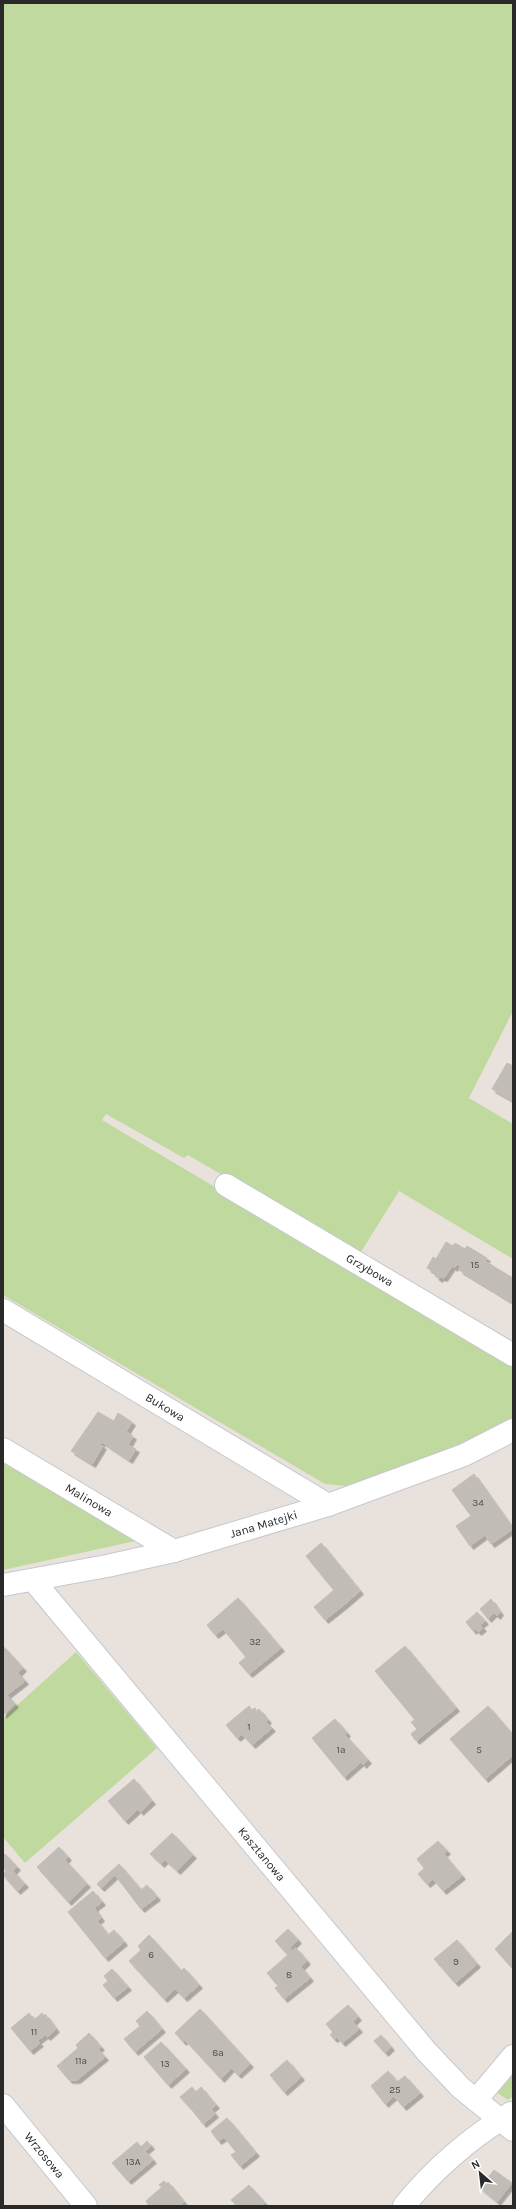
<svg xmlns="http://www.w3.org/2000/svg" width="516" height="2209" font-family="Karla,sans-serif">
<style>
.green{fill:#c0d99f}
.building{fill:#c2bcb7;stroke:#c4bcb6;filter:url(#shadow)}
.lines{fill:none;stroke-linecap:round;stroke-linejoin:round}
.minor-casing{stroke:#c4c9d1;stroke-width:24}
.minor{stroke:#fff;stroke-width:22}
.labels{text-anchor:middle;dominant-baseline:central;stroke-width:4;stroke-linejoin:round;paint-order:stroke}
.number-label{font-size:10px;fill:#4f4e4c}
.street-label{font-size:12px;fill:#292929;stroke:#fff}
</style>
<defs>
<filter id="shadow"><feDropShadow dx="3.5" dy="3.5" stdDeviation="0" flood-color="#0004"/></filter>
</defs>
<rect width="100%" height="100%" fill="#e9e1dc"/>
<g class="green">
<path d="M3,3H513V1011L469,1098L513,1124V1259L399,1191L359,1255L188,1155L184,1158L106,1114L102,1120L513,1364V1418L447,1452L346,1486L325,1484L3,1295Z"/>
<path d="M3,1460L140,1540L3,1570Z"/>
<path d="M76,1652L157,1748L25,1863L3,1837V1718Z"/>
<path d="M513,2064V2096L508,2100L496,2092Z"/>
</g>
<g class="building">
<path d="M507,1063L513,1066V1101L492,1089Z"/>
<path d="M446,1242L453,1246L455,1243L465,1249L467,1246L487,1258L485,1261L503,1272L492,1290L459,1270L461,1266L457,1264L454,1268L452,1266L444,1278L441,1277L439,1279L435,1276L437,1274L427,1268L433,1257L436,1259Z"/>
<path d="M503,1272L513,1278V1303L492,1290Z"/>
<path d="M98,1412L114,1421L118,1413L132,1422L126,1432L133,1436L128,1445L136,1449L129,1460L102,1442L100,1445L103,1446L92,1464L71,1451Z"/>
<path d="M474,1474L513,1529L491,1544L485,1535L470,1546L456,1526L471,1516L452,1490Z"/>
<path d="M321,1543L360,1591L345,1604L306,1556Z"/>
<path d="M334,1590L345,1604L325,1620L314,1607Z"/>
<path d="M238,1598L281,1648L249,1674L239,1663L246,1657L223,1629L215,1635L207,1625Z"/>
<path d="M491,1599L500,1612L497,1616L494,1613L488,1619L480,1609Z"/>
<path d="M477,1612L485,1621L480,1625L483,1628L478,1632L475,1629L473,1631L466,1622Z"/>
<path d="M3,1646L23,1668L18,1673L25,1681L7,1695L15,1704L3,1715Z"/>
<path d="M405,1646L456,1708L416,1741L411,1734L417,1729L411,1722L415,1720L375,1671Z"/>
<path d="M249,1706L252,1710L255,1708L257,1711L259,1709L268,1720L266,1722L272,1728L252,1745L242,1734L237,1738L226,1725Z"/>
<path d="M488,1706L513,1735V1755L507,1760L473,1719Z"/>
<path d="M335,1719L347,1733L345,1735L368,1760L363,1765L361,1762L344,1777L312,1738Z"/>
<path d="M473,1719L507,1760L485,1779L450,1739Z"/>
<path d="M134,1779L152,1801L140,1812L138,1809L125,1821L108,1801Z"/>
<path d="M172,1833L193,1855L177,1871L165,1860L161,1864L150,1854Z"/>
<path d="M438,1841L447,1851L443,1854L442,1852L424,1868L417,1859Z"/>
<path d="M59,1847L68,1857L65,1860L87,1884L68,1902L37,1867Z"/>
<path d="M442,1852L462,1876L443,1891L433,1879L427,1884L418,1874Z"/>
<path d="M5,1854L17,1867L13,1871L25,1884L17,1891L3,1875L6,1871L3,1867V1856Z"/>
<path d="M119,1864L141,1890L147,1885L157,1897L141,1909L115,1875L101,1888L97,1884Z"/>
<path d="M93,1891L102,1902L94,1908L101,1918L97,1921L108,1935L114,1930L124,1942L105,1958L68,1912Z"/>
<path d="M288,1929L298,1940L290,1948L293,1951L288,1955L275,1941Z"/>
<path d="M513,1931V1965L511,1967L495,1949Z"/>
<path d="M149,1935L175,1964L151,1985L129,1961L141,1950L138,1946Z"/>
<path d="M457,1940L477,1964L455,1983L434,1959Z"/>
<path d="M296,1948L307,1961L301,1967L310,1978L284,1999L275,1988L278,1986L267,1973Z"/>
<path d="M175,1964L181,1971L184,1968L199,1985L184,1998L175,1989L164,1999L151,1985Z"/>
<path d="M112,1969L128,1987L114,1998L103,1985L108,1981L104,1976Z"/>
<path d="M348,2005L358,2017L353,2022L359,2029L342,2043L337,2037L334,2039L330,2035L333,2032L326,2024Z"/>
<path d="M200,2009L250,2064L238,2075L231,2068L221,2079L185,2040L183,2042L175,2033Z"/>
<path d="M147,2011L162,2029L135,2052L124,2039L140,2026L136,2021Z"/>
<path d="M29,2013L34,2020L42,2013L44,2016L45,2014L56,2029L47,2037L45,2035L37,2041L40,2043L30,2051L11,2028Z"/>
<path d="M89,2033L101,2047L98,2049L105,2057L77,2080H69L57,2066L78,2048L76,2045Z"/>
<path d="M381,2035L391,2047L385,2053L374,2041Z"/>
<path d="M161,2042L186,2069L168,2085L144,2057Z"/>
<path d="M287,2060L301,2077L284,2092L270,2075Z"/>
<path d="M388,2071L397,2082L405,2076L420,2093L403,2107L394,2096L385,2104L371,2086Z"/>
<path d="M192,2087L196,2092L201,2087L209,2097L192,2110L180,2097Z"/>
<path d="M209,2097L216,2105L211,2109L215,2114L203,2124L192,2110Z"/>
<path d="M227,2118L256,2153L240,2166L231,2155L236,2152L224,2137L218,2141L211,2131Z"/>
<path d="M147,2141L151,2146L145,2151L153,2160L128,2181L112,2163L137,2142L141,2147Z"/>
<path d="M494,2170L512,2183L497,2202L480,2188Z"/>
<path d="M164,2181L167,2184L168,2182L184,2202L179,2206H149L146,2201L162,2187L159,2185Z"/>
<path d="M249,2185L265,2203L261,2206H237L231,2200Z"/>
</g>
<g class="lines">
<g class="minor-casing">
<g id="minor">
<path id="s1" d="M226,1185L513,1355"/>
<path id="s2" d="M3,1310L328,1505"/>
<path id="s3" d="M3,1449L174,1551"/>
<path id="s4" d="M33,1580L426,2051L461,2088L513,2130"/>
<path id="s5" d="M3,1585L107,1566L174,1551L328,1505L464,1455L513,1430"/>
<path d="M476,2100L513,2056"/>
<path id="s6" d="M3,2105L86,2206"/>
<path d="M404,2206C434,2169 470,2138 511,2113"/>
</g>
</g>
<use href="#minor" class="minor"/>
</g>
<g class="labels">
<g class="number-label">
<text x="475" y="1265">15</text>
<text x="478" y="1503">34</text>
<text x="255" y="1642">32</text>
<text x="249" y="1727">1</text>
<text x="341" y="1750">1a</text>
<text x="479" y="1750">5</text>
<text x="151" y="1955">6</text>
<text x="456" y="1962">9</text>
<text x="289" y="1975">8</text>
<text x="34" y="2032">11</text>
<text x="218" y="2053">8a</text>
<text x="81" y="2061">11a</text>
<text x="165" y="2064">13</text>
<text x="395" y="2090">25</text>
<text x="133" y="2162">13A</text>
</g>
<g class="street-label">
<text stroke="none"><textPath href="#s1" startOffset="167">Grzybowa</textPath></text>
<text stroke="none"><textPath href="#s2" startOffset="189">Bukowa</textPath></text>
<text stroke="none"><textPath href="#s3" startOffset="100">Malinowa</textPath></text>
<text stroke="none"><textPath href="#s5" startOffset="268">Jana Matejki</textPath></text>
<text stroke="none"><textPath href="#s4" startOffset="357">Kasztanowa</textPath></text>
<text stroke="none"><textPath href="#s6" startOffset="65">Wrzosowa</textPath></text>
</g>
</g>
<rect width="516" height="2209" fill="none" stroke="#292929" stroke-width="8"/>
<g transform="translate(480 2173) rotate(332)" stroke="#ffffff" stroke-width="3" paint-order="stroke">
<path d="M0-3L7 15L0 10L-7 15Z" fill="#292929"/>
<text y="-6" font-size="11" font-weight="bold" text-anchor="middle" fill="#292929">N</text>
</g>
</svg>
